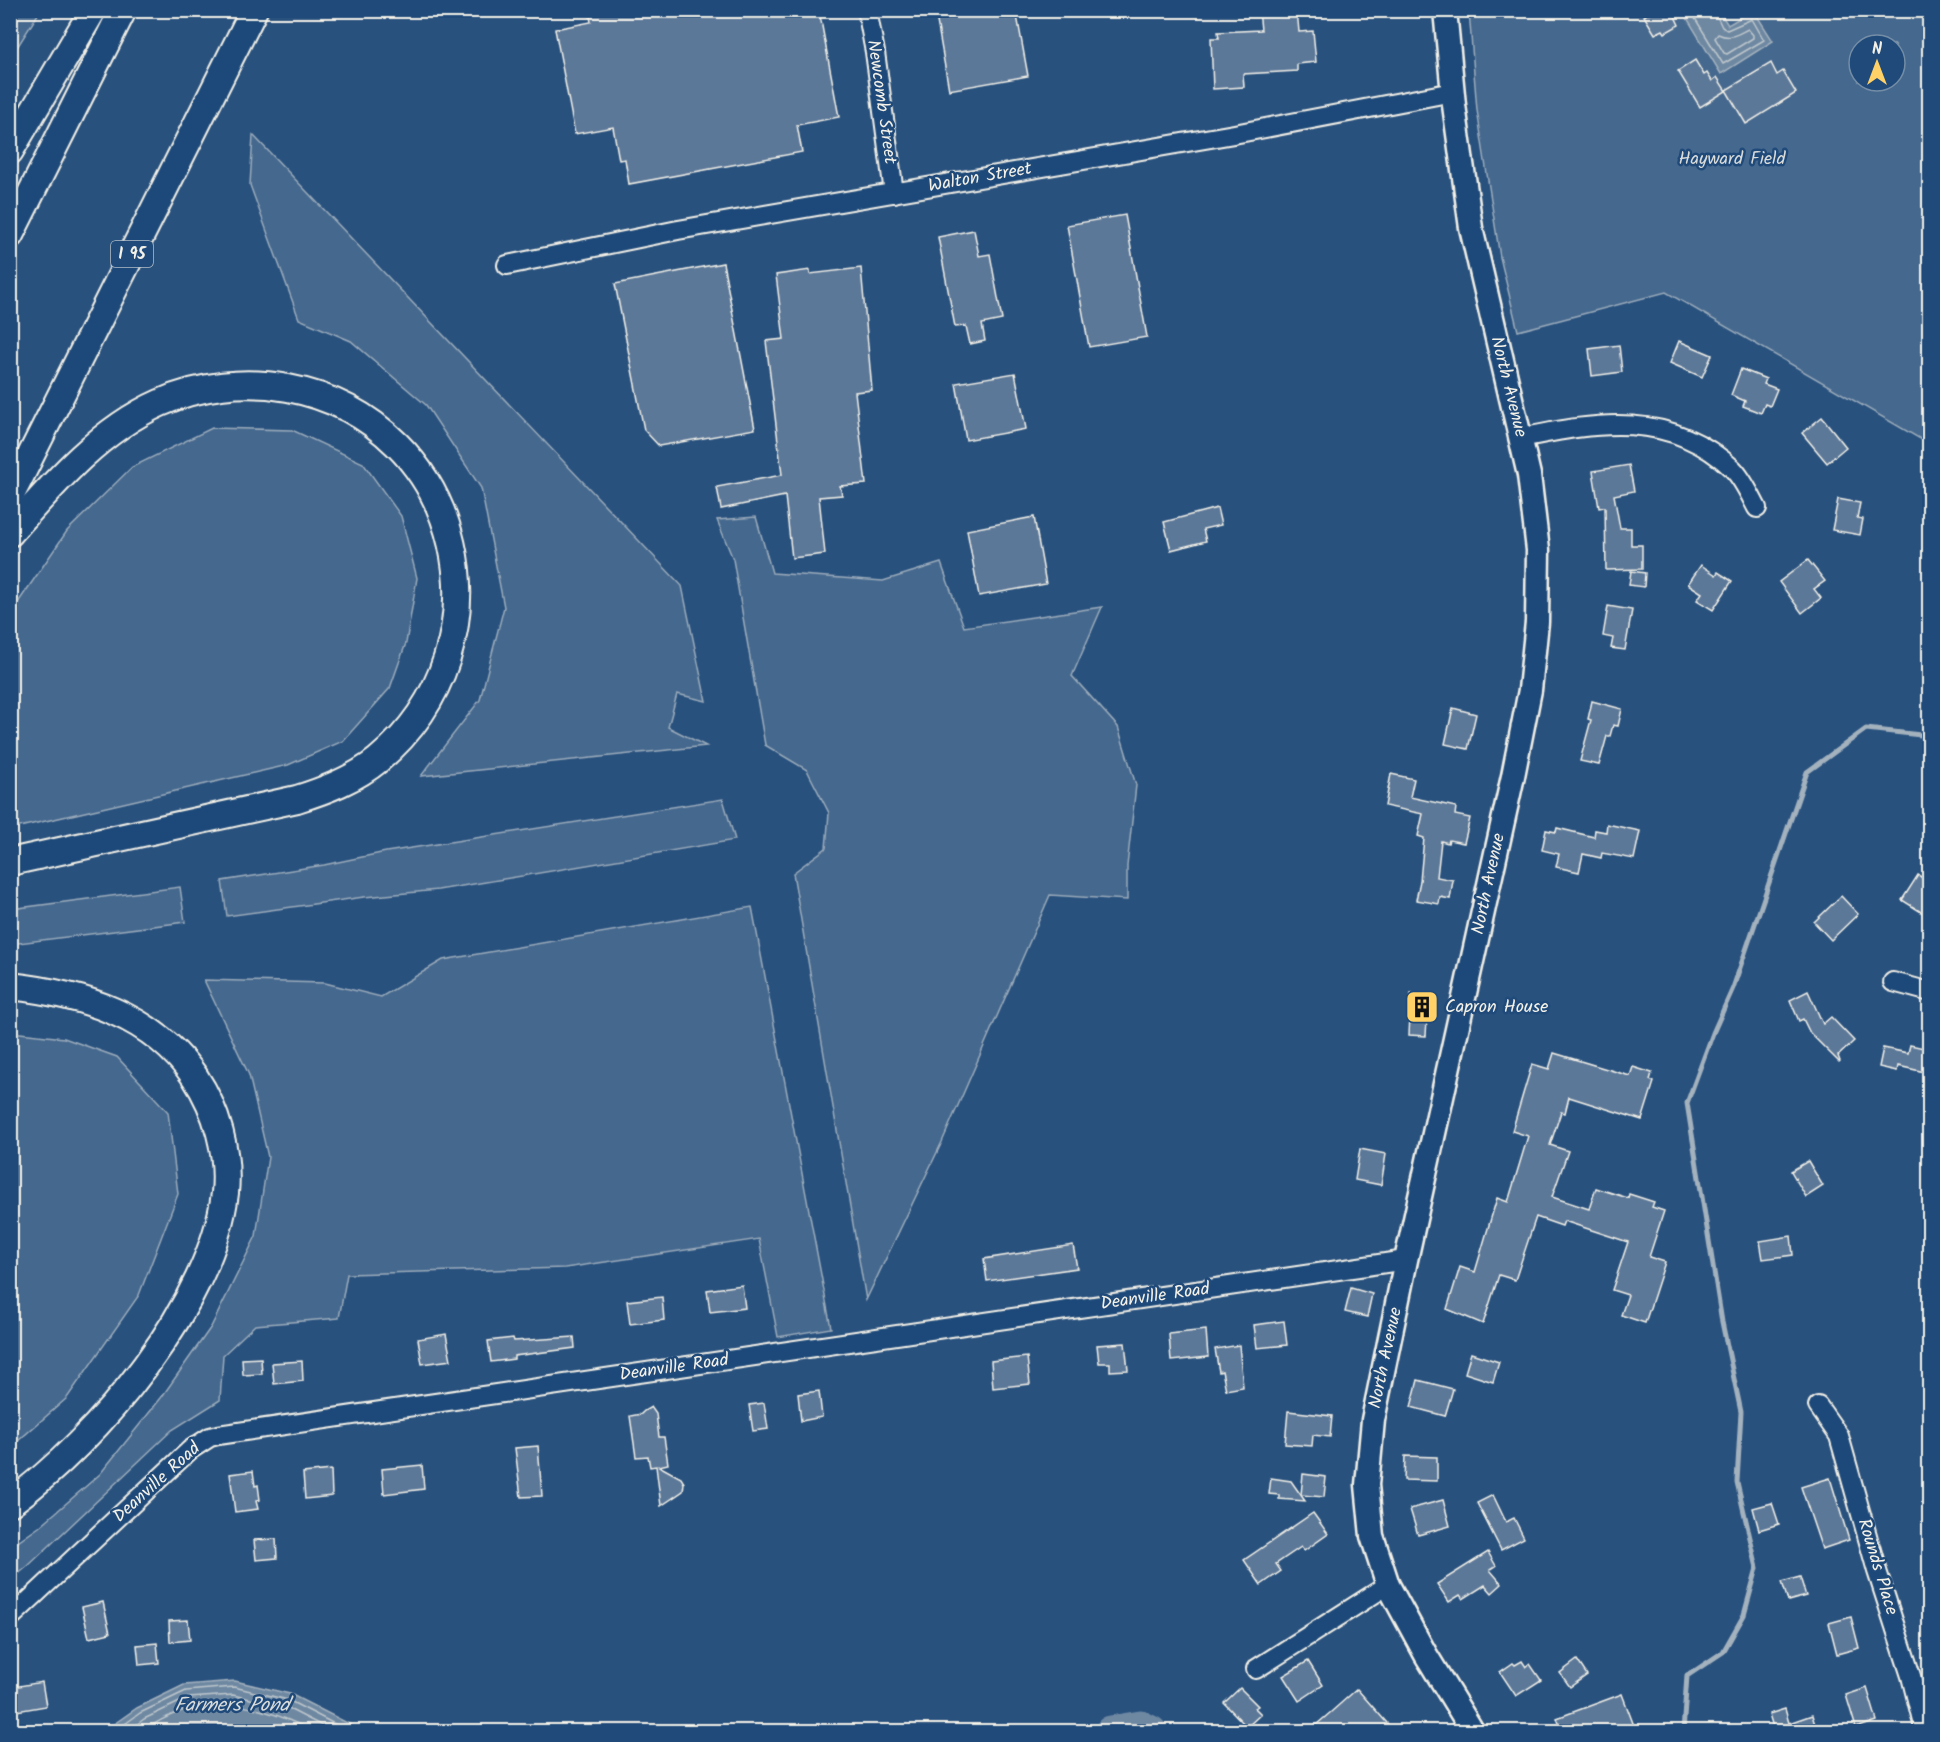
<svg xmlns="http://www.w3.org/2000/svg" width="1940" height="1742" font-family="Kalam,sans-serif">
<style>
.green{fill:#45688e;stroke:#9cacbb;stroke-width:1.5;fill-rule:evenodd}
.water{fill:#6e88a2;stroke:#a4b2be;stroke-width:1.5}
.lines{fill:none;stroke-linecap:round;stroke-linejoin:round}
.shore{stroke:#bec7cc;stroke-width:1.5}
.stream{stroke:#a4b2be;stroke-width:5}
.river{stroke:#6e88a2;stroke-width:33}
.building{fill:#5b7899;stroke:#f4f1e8;stroke-width:1.5}
.minor-casing{stroke:#f4f1e8;stroke-width:22}
.major-casing{stroke:#f4f1e8;stroke-width:27}
.highway-casing{stroke:#f4f1e8;stroke-width:30}
.minor{stroke:#1f4a7a;stroke-width:18}
.major{stroke:#1f4a7a;stroke-width:22}
.highway{stroke:#1f4a7a;stroke-width:26}
.labels{text-anchor:middle;dominant-baseline:central;stroke-width:5;stroke-linejoin:round;paint-order:stroke}
.shield{fill:#1f4a7a;stroke:#b4bfc7;stroke-width:1.5}
.shield-label{font-size:16px;font-weight:bold;fill:#f4f1e8}
.street-label{font-size:18px;fill:#f4f1e8;stroke:#1f4a7a}
.park-label{font-size:18px;fill:#dadcda;stroke:#1f4a7a}
.poi-label{font-size:18px;fill:#f4f1e8;stroke:#1f4a7a;text-anchor:start}
.water-label{font-size:20px;font-style:italic;fill:#d9dcda;stroke:#1f4a7a}
</style>
<rect width="100%" height="100%" fill="#28517e"/>
<filter id="ink" filterUnits="userSpaceOnUse"><feTurbulence type="fractalNoise" baseFrequency=".0167" numOctaves="2"/><feDisplacementMap in="SourceGraphic" scale="12" xChannelSelector="R" yChannelSelector="G"/><feConvolveMatrix kernelMatrix="1 2 1 2 8 2 1 2 1" color-interpolation-filters="sRGB"/></filter>
<g filter="url(#ink)">
<g class="green">
<path d="M11,10L40,11L11,57L10,11Z"/>
<path d="M1469,11H1929V444L1666,292L1518,331L1500,257L1477,110ZM1859,45H1895V81H1859Z"/>
<path d="M253,135L682,586L706,701L677,694L668,727L706,746L421,776L480,700L504,607L481,488L426,405L351,341L299,319L250,185Z"/>
<path d="M212,428L292,430L363,463L401,516L417,578L406,643L390,688L343,741L288,765L11,829L10,617L15,607L67,531L132,467Z"/>
<path d="M756,517L772,573L883,581L941,563L964,627L1102,607L1072,676L1118,727L1136,785L1127,866V900L1050,895L942,1142L866,1300L793,873L826,848L829,813L807,770L765,745L733,559L717,520Z"/>
<path d="M723,799L735,840L438,890L364,897L227,916L222,881L324,865L386,852Z"/>
<path d="M180,887L185,922L11,944V909Z"/>
<path d="M752,907L831,1328L778,1337L759,1239L565,1268L347,1274L339,1318L255,1325L223,1355L220,1400L172,1430L28,1566L11,1580V1547L39,1527L100,1474L161,1398L211,1327L256,1236L268,1157L249,1075L204,980L325,983L381,997L443,960Z"/>
<path d="M11,1032L64,1038L117,1057L168,1112L178,1194L139,1295L67,1398L11,1447Z"/>
</g>
<g class="water">
<path d="M1688,11H1719L1728,25L1751,11H1754L1773,41L1721,74L1684,13Z"/>
<path d="M235,1681L290,1694L355,1727L360,1731H104L137,1708L184,1685Z"/>
</g>
<g class="lines">
<g class="shore">
<path d="M1690,10L1723,64L1764,40L1752,19L1727,30L1722,27L1714,10"/>
<path d="M1748,29L1753,35V38L1727,54L1724,53L1715,38L1718,34C1731,40 1737,34 1748,29Z"/>
<path d="M114,1732L140,1713L186,1691L234,1687L288,1700L350,1732"/>
<path d="M127,1732L144,1719L188,1698L233,1695L285,1707L334,1732"/>
<path d="M142,1732C200,1690 255,1701 314,1732"/>
</g>
<path class="stream" d="M1683,1732L1687,1676L1723,1652L1744,1615L1757,1568L1737,1482L1741,1412L1722,1322L1687,1103L1713,1033L1733,988L1807,772L1866,729L1930,736"/>
<path class="river" d="M1111,1732L1141,1727L1151,1732"/>
</g>
<g class="building">
<path d="M589,10H819L839,117L797,125L802,152L629,184L625,159L619,160L613,127L575,134L555,29L591,22Z"/>
<path d="M935,10H1016L1028,76L949,90Z"/>
<path d="M1259,10H1297L1299,32L1313,31L1316,62L1297,64V71L1243,74L1244,87L1213,89L1211,38H1219L1218,32L1261,30Z"/>
<path d="M1654,10H1672L1679,25L1665,33L1663,30L1655,34L1644,16Z"/>
<path d="M1695,60L1704,75L1707,73L1712,81L1717,77L1726,91L1700,107L1678,71Z"/>
<path d="M1771,63L1777,75L1783,71L1796,93L1746,124L1726,90Z"/>
<path d="M1125,215L1147,337L1089,347L1067,225Z"/>
<path d="M974,230L979,256L990,254L1002,320L982,324L985,341L970,344L966,326L955,327L938,237Z"/>
<path d="M723,263L755,429L659,446L644,430L615,284Z"/>
<path d="M861,268L872,390L855,392L866,484L840,486L842,495L819,497L825,554L792,558L785,496L721,509L717,487L782,475L766,341L784,339L776,275L810,270V274Z"/>
<path d="M1679,341L1712,355L1702,377L1670,363Z"/>
<path d="M1619,345L1622,372L1592,376L1589,349Z"/>
<path d="M1741,369L1766,379L1764,384L1777,389L1770,406L1765,404L1761,413L1743,406L1745,401L1731,395Z"/>
<path d="M1015,373L1026,429L966,440L956,383Z"/>
<path d="M1822,417L1846,447L1827,463L1802,433Z"/>
<path d="M1629,465L1634,491L1614,495L1620,528H1631V545H1642V569L1606,570L1605,507L1599,508L1593,471Z"/>
<path d="M1838,499L1860,503L1857,518L1863,519L1860,535L1832,530Z"/>
<path d="M1217,508L1221,525L1203,529L1206,541L1171,550L1164,522Z"/>
<path d="M1034,517L1046,584L979,596L967,530Z"/>
<path d="M1808,560L1825,581L1814,589L1821,598L1802,613L1779,582Z"/>
<path d="M1701,565L1716,575L1718,572L1732,581L1713,610L1697,600L1702,593L1688,584Z"/>
<path d="M1631,571L1645,573L1644,587L1629,585Z"/>
<path d="M1608,606L1632,610L1625,650L1611,648L1613,638L1603,636Z"/>
<path d="M1592,701L1622,709L1618,726L1613,725L1610,736H1607L1599,765L1580,761L1591,720L1588,719Z"/>
<path d="M1453,708L1476,714L1468,749L1445,744Z"/>
<path d="M1391,774L1414,779L1410,797L1456,807L1455,815L1470,818L1464,843L1449,840L1448,843L1441,841L1437,877L1453,880L1450,899L1440,897L1439,904L1416,900L1420,881L1424,838L1418,836L1423,814L1385,806Z"/>
<path d="M1607,824L1640,831L1634,859L1602,853L1601,858L1583,854L1579,872L1556,867L1559,854L1542,850L1546,830L1556,832L1557,828L1594,837L1595,830L1606,832Z"/>
<path d="M1918,875L1929,882V917L1902,900Z"/>
<path d="M1841,896L1858,914L1831,940L1814,922Z"/>
<path d="M1808,991L1823,1024L1831,1017L1854,1041L1838,1056L1840,1061L1839,1062L1810,1033L1803,1019L1799,1021L1790,1000Z"/>
<path d="M1411,994L1434,995L1432,1018H1427L1426,1036L1409,1035Z"/>
<path d="M1910,1045L1929,1049V1073L1898,1066L1897,1071L1879,1067L1883,1048L1908,1053Z"/>
<path d="M1554,1053L1630,1076L1633,1067L1652,1073L1650,1080L1654,1082L1642,1120L1569,1097L1565,1113L1561,1112L1550,1145L1568,1151L1552,1197L1589,1209L1596,1188L1628,1198L1629,1194L1654,1202L1652,1207L1664,1211L1649,1257L1665,1262L1645,1323L1621,1315L1628,1295L1612,1290L1628,1242L1564,1221L1562,1226L1536,1217L1515,1280L1499,1275L1483,1324L1447,1309L1460,1267L1475,1272L1497,1198L1508,1202L1528,1136L1512,1131L1532,1064L1549,1069Z"/>
<path d="M1360,1149L1386,1154L1381,1185L1355,1180Z"/>
<path d="M1808,1161L1823,1186L1806,1197L1791,1171Z"/>
<path d="M1791,1236L1793,1255L1763,1259L1760,1241Z"/>
<path d="M1073,1245L1077,1268L987,1281L984,1259Z"/>
<path d="M742,1285L745,1308L710,1312L707,1290Z"/>
<path d="M1351,1288L1372,1294L1367,1317L1345,1312Z"/>
<path d="M662,1297L664,1320L630,1324L627,1301Z"/>
<path d="M1284,1321L1287,1345L1257,1348L1254,1325Z"/>
<path d="M1206,1330L1208,1357L1171,1361L1169,1334Z"/>
<path d="M446,1334L451,1360L422,1364L418,1339Z"/>
<path d="M574,1337L575,1348L514,1356V1359L491,1362L488,1341L513,1338L514,1341Z"/>
<path d="M1125,1343L1128,1370L1110,1371V1363H1099L1097,1345Z"/>
<path d="M1239,1345L1243,1387L1226,1390L1222,1371L1219,1372L1215,1349Z"/>
<path d="M1471,1353L1499,1362L1493,1382L1465,1373Z"/>
<path d="M1027,1357L1030,1384L993,1388L991,1361Z"/>
<path d="M261,1358L262,1374L243,1375L242,1359Z"/>
<path d="M302,1361L303,1381L274,1384L272,1363Z"/>
<path d="M1418,1380L1453,1389L1445,1416L1411,1407Z"/>
<path d="M819,1391L822,1417L801,1421L798,1394Z"/>
<path d="M764,1403L768,1429L753,1431L749,1405Z"/>
<path d="M651,1407L656,1414L659,1437H664L668,1464L659,1466L681,1478L684,1483L683,1491L661,1506L656,1466L650,1467L648,1456L636,1457L630,1416L641,1414L644,1411Z"/>
<path d="M1288,1411L1332,1416L1330,1437L1313,1435L1312,1446L1285,1444Z"/>
<path d="M538,1446L542,1496L521,1497L515,1448Z"/>
<path d="M1405,1456L1437,1457V1481L1404,1480Z"/>
<path d="M422,1465L424,1489L384,1494L382,1469Z"/>
<path d="M331,1470L332,1496L305,1499L303,1473Z"/>
<path d="M253,1471L255,1486L258,1485L260,1500L256,1501L258,1509L235,1512L230,1474Z"/>
<path d="M1303,1474L1326,1477L1324,1497L1301,1495Z"/>
<path d="M1271,1478L1291,1481L1305,1501L1279,1499V1495L1269,1494Z"/>
<path d="M1830,1478L1849,1540L1822,1549L1801,1487Z"/>
<path d="M1493,1495L1506,1522L1514,1518L1524,1538L1501,1550L1477,1503Z"/>
<path d="M1443,1500L1450,1526L1418,1535L1410,1509Z"/>
<path d="M1772,1503L1779,1524L1759,1530L1753,1508Z"/>
<path d="M1313,1513L1328,1534L1304,1551L1301,1547L1276,1564L1281,1571L1261,1585L1244,1560Z"/>
<path d="M276,1539L277,1558L256,1560L254,1540Z"/>
<path d="M1488,1552L1496,1566L1490,1570L1502,1584L1492,1593L1485,1585L1463,1599L1460,1595L1449,1602L1437,1584Z"/>
<path d="M1800,1577L1806,1596L1788,1601L1782,1582Z"/>
<path d="M103,1602L110,1633L89,1638L82,1607Z"/>
<path d="M1851,1617L1859,1648L1837,1654L1829,1623Z"/>
<path d="M188,1620L190,1640L170,1642L169,1621Z"/>
<path d="M157,1643L159,1663L139,1665L137,1645Z"/>
<path d="M1577,1660L1587,1675L1570,1687L1560,1673Z"/>
<path d="M1308,1661L1323,1685L1299,1701L1283,1676Z"/>
<path d="M1522,1661L1526,1667L1530,1664L1541,1680L1516,1696L1500,1672L1513,1663L1515,1665Z"/>
<path d="M42,1682L46,1706L17,1711L13,1687Z"/>
<path d="M1240,1688L1258,1706L1255,1708L1261,1714L1247,1727L1224,1703Z"/>
<path d="M1867,1688L1877,1721L1856,1728L1846,1695Z"/>
<path d="M1357,1689L1394,1731H1309L1331,1712Z"/>
<path d="M1622,1694L1636,1731H1562L1557,1718Z"/>
<path d="M1785,1709L1789,1723L1812,1715L1817,1731H1771V1728L1773,1727L1769,1714Z"/>
</g>
<g class="lines">
<g class="minor-casing">
<g id="minor">
<path d="M867,10L875,52L894,193"/>
<path d="M507,265L678,230L1234,134L1453,92"/>
<path d="M1521,438C1597,422 1671,410 1733,469C1743,479 1750,495 1757,508"/>
<path d="M1893,982L1930,992"/>
<path d="M1818,1406L1839,1436L1877,1571L1911,1676L1925,1732"/>
<path d="M10,1618L190,1450L210,1437L218,1435L1406,1260"/>
<path d="M1256,1669L1388,1585"/>
</g>
</g>
<g class="major-casing">
<path id="major" d="M1445,10L1454,105L1471,228L1529,475L1538,550L1537,622L1530,690L1513,776L1406,1260L1373,1420L1367,1485L1372,1536L1388,1585L1426,1655L1473,1732"/>
</g>
<g class="highway-casing">
<g id="highway">
<path d="M10,151L93,10"/>
<path d="M10,235L123,10"/>
<path d="M10,497L254,10"/>
<path d="M10,533C53,484 99,430 160,403C200,385 245,380 288,388C467,422 515,646 378,760C355,779 326,790 297,799L10,862"/>
<path d="M10,986C82,994 153,1015 195,1077C217,1110 229,1153 225,1193C212,1303 98,1440 10,1503"/>
</g>
</g>
<use href="#minor" class="minor"/>
<use href="#major" class="major"/>
<use href="#highway" class="highway"/>
</g>
</g>
<defs>
<g id="building-square" transform="scale(1.725)"><rect x="-9" y="-9" width="18" height="18" rx="4" fill="#ffd166" stroke="#1f4a7a"/><path d="M-4-6H4V6H1V3H-1V6H-4ZM-2.5-4.3h1.7v1.8h-1.7ZM.8-4.3h1.7v1.8H.8ZM-2.5-1h1.7V.8h-1.7ZM.8-1h1.7V.8H.8Z" fill="#111"/></g>
</defs>
<g fill-rule="evenodd">
<use href="#building-square" x="1422" y="1007"/>
</g>
<g class="labels">
<rect class="shield" x="111" y="241" width="42" height="26" rx="4.5"/>
<g class="shield-label">
<text x="132" y="254">I 95</text>
</g>
<g class="street-label">
<text transform="translate(881 102) rotate(82)">Newcomb Street</text>
<text transform="translate(980 178) rotate(-10)">Walton Street</text>
<text transform="translate(1508 387) rotate(76)">North Avenue</text>
<text transform="translate(1489 884) rotate(-78)">North Avenue</text>
<text transform="translate(1155 1297) rotate(-8)">Deanville Road</text>
<text transform="translate(1386 1358) rotate(-78)">North Avenue</text>
<text transform="translate(674 1368) rotate(-8)">Deanville Road</text>
<text transform="translate(157 1483) rotate(-42)">Deanville Road</text>
<text transform="translate(1877 1567) rotate(73)">Rounds Place</text>
</g>
<g class="park-label">
<text x="1732" y="159">Hayward Field</text>
</g>
<g class="poi-label">
<text x="1445" y="1007">Capron House</text>
</g>
<g class="water-label">
<text x="232" y="1706">Farmers Pond</text>
</g>
</g>
<rect width="1940" height="1742" fill="none" stroke="#1f4a7a" stroke-width="36"/>
<rect x="18" y="18" width="1904" height="1706" fill="none" stroke="#f4f1e8" stroke-width="2" filter="url(#ink)"/>
<g transform="translate(1877 63)"><circle r="28" fill="#1f4a7a" stroke="#748da6" stroke-width="1.5"/>
<path d="M0-4.5L10 22L0 15L-10 22Z" fill="#ffd166"/>
<text y="-9" font-size="16" font-weight="bold" text-anchor="middle" fill="#f4f1e8">N</text>
</g>
</svg>
